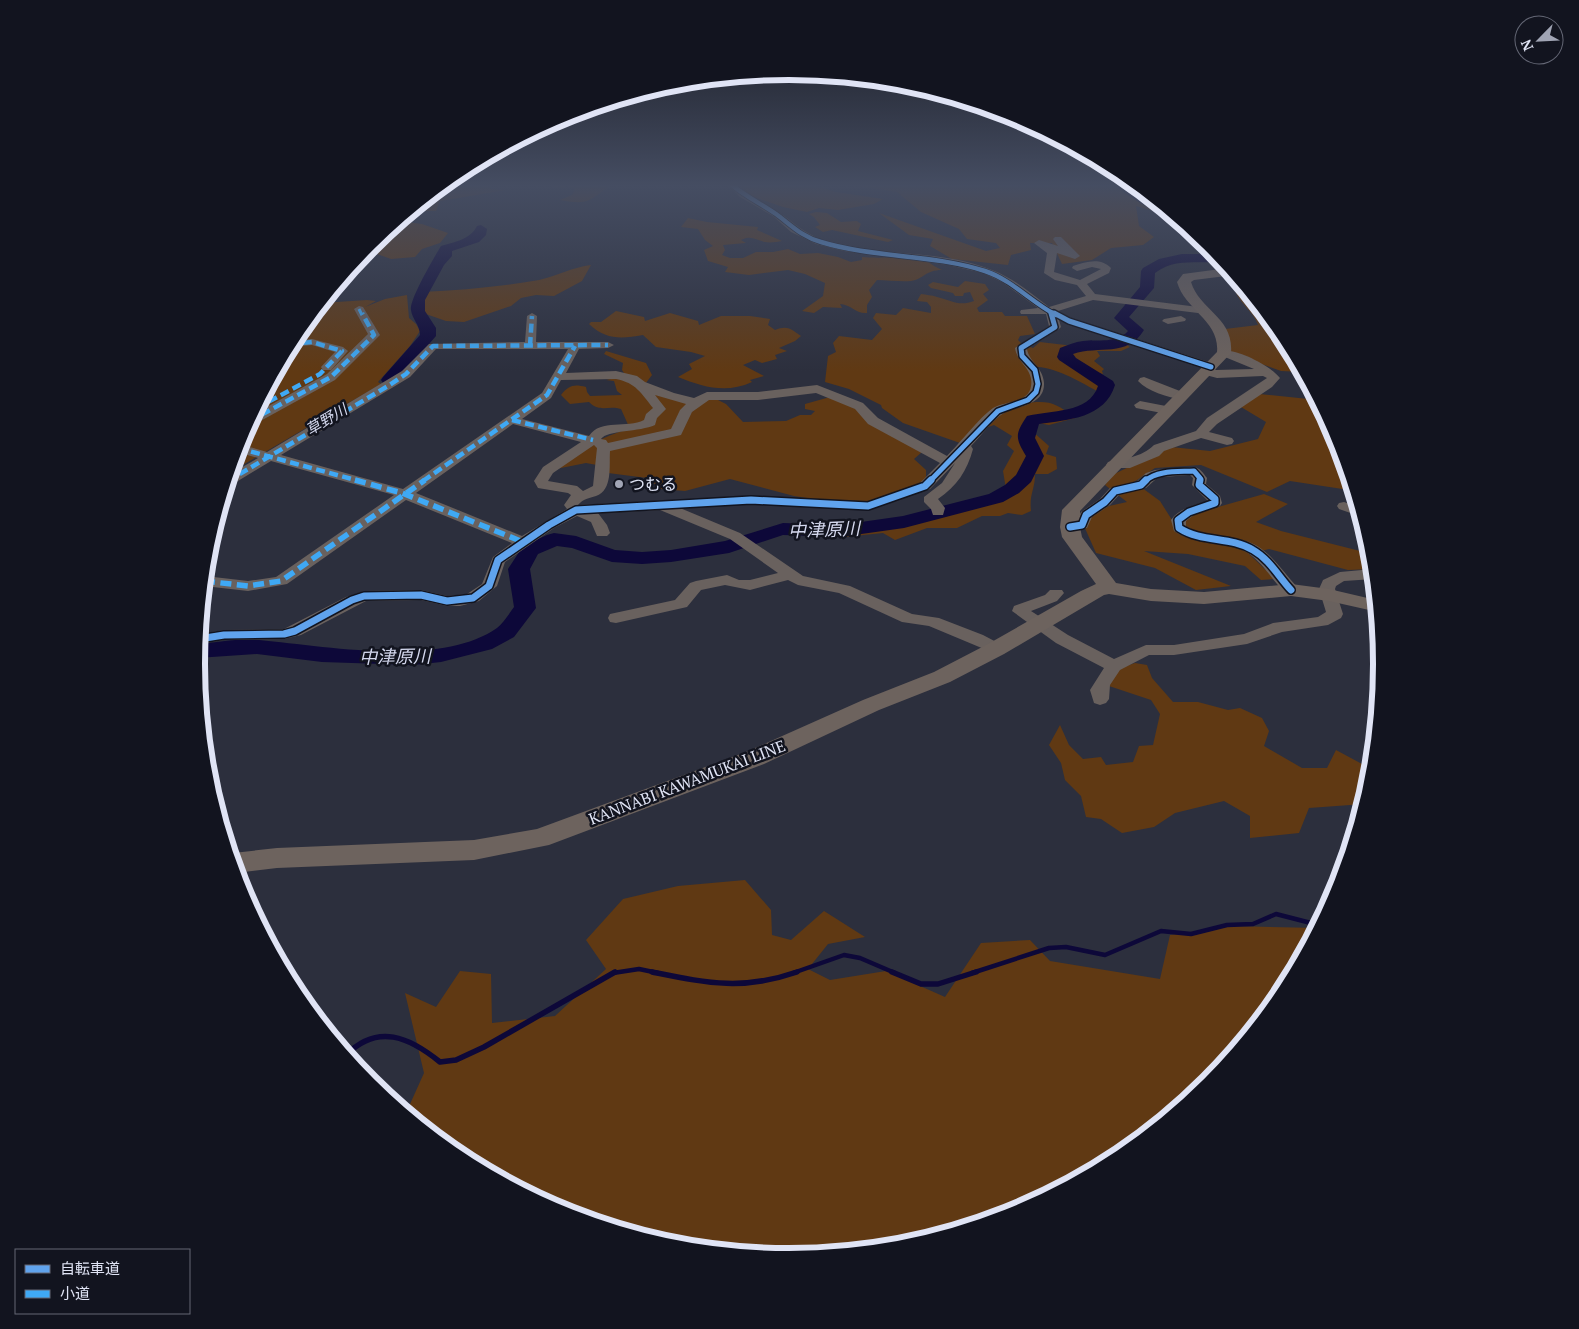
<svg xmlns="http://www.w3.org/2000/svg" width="1579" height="1329" font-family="'PT Serif','Noto Sans JP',serif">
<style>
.green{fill:#603913}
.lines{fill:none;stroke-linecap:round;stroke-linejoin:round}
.stream-far1{stroke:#0d0839;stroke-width:4.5}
.stream{stroke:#0d0839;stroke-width:5.5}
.river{fill:#0d0839;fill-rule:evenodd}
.minor{fill:#69615e;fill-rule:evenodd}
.major{fill:#6d635e;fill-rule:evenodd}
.quiet-far2{stroke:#3fa9f5;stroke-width:3;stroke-dasharray:7 3;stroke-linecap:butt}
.quiet-far1{stroke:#3fa9f5;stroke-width:4.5;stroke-dasharray:9 4.5;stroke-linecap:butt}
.quiet{stroke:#3fa9f5;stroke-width:5.5;stroke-dasharray:11 5.5;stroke-linecap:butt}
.cycleway-far2-casing{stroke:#12141f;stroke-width:6}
.cycleway-far1-casing{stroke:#12141f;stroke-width:8}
.cycleway-casing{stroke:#12141f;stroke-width:10}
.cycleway-far2{stroke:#60a3ed;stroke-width:4.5}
.cycleway-far1{stroke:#60a3ed;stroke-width:5}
.cycleway{stroke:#60a3ed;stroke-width:7}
.poi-dot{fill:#a1a5b5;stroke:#12141f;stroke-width:2}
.labels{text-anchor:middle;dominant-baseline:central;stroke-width:5;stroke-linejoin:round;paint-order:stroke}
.far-water-label{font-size:15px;font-style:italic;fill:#d5d9ef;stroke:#12141f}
.poi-label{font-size:16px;fill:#e0e4f5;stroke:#12141f;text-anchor:start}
.street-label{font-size:16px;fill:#e0e4f5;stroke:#12141f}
.water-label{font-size:18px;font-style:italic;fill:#d5d9ef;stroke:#12141f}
.rim{fill:none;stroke:#e0e4f5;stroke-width:6}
</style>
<rect width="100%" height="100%" fill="#2c2f3d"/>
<g class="green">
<path d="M443,185H492L490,189L506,190L440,201L436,211H419L415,208Z"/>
<path d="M554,185H612C588,199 593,206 560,200L572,195L575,189L566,186L563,188L554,187Z"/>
<path d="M739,185H813L836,192L883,199L874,204L838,210L819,208L807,212L783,207L751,196Z"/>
<path d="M852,185H1136L1175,217L1136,206L1139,226L1154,237L1143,245L1111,248L1092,260L1062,264L1052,243H1030L1031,250L1011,255L1008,265L952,259L930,246L933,239L909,235L879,213L986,251L1000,248L996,243L967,239L959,229L921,212L897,192Z"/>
<path d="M816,212L827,213L841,222L857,221L861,224L858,231L893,240L888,242L832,230L823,232L815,227L820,225L814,217L809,214Z"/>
<path d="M688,218L707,222L758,227L757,230L782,241C777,242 770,243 765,242C756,240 751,235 741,240L746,243L723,245L725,250L722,255L730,258H743L756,252H773L788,249L800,254L818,253L838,257L851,262L862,260V257C878,259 915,255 928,262C933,265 937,268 942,270C925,270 924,279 911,281C900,282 888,280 877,280L869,290L872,297L867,305V313C856,314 850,304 840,304L842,308L823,307L814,313L802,311L823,296L825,283L805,274L788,270L749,275L725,272L728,267L708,261L704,250L713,246L705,240L698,229L681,227Z"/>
<path d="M399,221L422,224L448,233L440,243L422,249L415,257L391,259L366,250Z"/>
<path d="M591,265L582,281L554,296L536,295L521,298L511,306L464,322L446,321L420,312L417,304L422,292C462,290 500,287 539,280C557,276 573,267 591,265Z"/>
<path d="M965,281L985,284L989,290L983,294L988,300L977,308L979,312H1002L1005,316H1027L1035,334L1020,336L1018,340L1022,344L1033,348L1040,342L1091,348L1126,344L1130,347L1121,351H1097L1100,356L1094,361L1104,369L1102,371L1103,374L1089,370L1084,374L1097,379L1103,385L1097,391C1076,380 1053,365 1028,367L1034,386L1026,403C1050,400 1056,403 1075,418L1049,425L1038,423L1034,425L1032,431L1049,446L1046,454L1056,457L1057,469L1048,474H1035C1035,490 1029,494 1031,511L1022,515L1008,513L1000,516H982L957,528H927L895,540L883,533L844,537L803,534L786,526L791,523L832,525L872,524L913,517L956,506L987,505L1007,495L1003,471L1014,451L1007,445L1012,436L994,425L971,433L960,443L903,423L882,408L881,405L849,389L825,382L828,356L836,352L833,343L839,336L872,340L882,329L873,318L876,313L896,315L903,308L931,313V307L927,302L917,301L921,294C926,295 932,295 937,297C951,300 959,307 974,301L970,292L964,293L963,296H955L953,293L931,288L928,285L933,282L958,287Z"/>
<path d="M1240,283L1283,335L1303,372L1281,371L1228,352L1225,329L1258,325C1253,311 1240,304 1235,291Z"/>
<path d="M407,295L409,318L416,324L420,331L410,346L378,382L381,384L231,472L242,437L296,335L322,303L367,300L376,301L365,307L385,299Z"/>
<path d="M616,311L644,317L645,321L670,313L698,321L699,325L721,316H750L770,319L768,325L775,330C787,325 791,329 801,336L795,341L779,348L787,351L775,355L777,359L762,363L755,360L743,365L764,376L750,380L752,382C726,394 703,387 678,377L692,369L689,364L705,356L691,352L656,347L643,335C621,339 606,340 589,324L591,322H601Z"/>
<path d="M606,351L646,363L652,375L642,388L688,403L714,398L726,404L743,422L786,421L800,415H811L815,411L805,409V404L830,397L857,406L922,452L914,459L926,470V477L921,485L865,503H840L794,496L730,479L685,491L661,489L647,478L608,473L597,465L586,463L551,470C576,453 600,436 630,429L621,409C608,405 600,413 589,402L570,404L561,395C569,385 574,384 586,387L587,392L590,396L622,395L617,391L614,381L606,380L626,376L622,370L623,363L604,354Z"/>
<path d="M1259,394L1318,400L1338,438L1354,493L1349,490L1290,481L1267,492L1201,465L1155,468L1134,482L1160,501L1172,520L1264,494L1288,504L1256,522L1281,531L1368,553L1372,558L1373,569L1348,570L1269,549L1249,554L1275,579L1261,580L1245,566L1188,554L1144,551L1231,586L1196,590L1155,568L1096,553L1084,526L1100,508L1127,502L1105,485L1112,475L1171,447L1210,451L1258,439L1266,422L1241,407Z"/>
<path d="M1135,663L1147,665L1152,678L1173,702H1198L1228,710L1240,708L1262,718L1269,731L1264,746L1302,768H1327L1336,750L1362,764L1373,759L1371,781L1364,804L1309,808L1299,833L1250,838V816L1224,801L1175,813L1154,827L1122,833L1101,819L1086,817L1081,796L1065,780L1061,763L1049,745L1060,725L1069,745L1083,759L1101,757L1106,765L1133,762L1139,746L1153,745L1160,714L1151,700L1106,685L1117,669Z"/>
<path d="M745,880L771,910L772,935L791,940L824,911L865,937L828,944L808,969L830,980L886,971L945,997L981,943L1030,940L1050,961L1160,979L1170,935L1232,926L1318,928L1283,994L1209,1084L1119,1158L1016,1213L905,1246L789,1258L673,1246L562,1212L460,1158L406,1113L424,1073L405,993L436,1007L460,971L491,974L492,1023L555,1016L606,969L586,940L623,899L678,886Z"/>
</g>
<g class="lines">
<g class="stream-far1">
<path d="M613,973L639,969L658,973"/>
<path d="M793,973L844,955L860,958L895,973"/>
<path d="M972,973L1049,948L1066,947L1105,955L1161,931L1191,934L1227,925L1253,924L1276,914L1311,923L1325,916"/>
</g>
<g class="stream">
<path d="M652,972C707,983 742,991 797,972"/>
<path d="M892,972L921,984H938L976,972"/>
<path d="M346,1055C378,1023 409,1037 440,1062L456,1060L484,1047L615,972"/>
</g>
<g class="river">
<path d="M1115,185C1139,183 1158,203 1176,218C1165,220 1123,193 1115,185Z"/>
<path d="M481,225L487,229L486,235L479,242L452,251V256L444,265L425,300V311L436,328V336L395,383H383L381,380L383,377L420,335C420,325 412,319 411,310C409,300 435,256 441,246C455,242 471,239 477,226Z"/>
<path d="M1182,254H1216L1222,261C1199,265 1176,257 1155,273L1154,288L1129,317L1144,330C1127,358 1099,345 1073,354L1076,358L1113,381L1115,385C1105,418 1068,420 1039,424L1035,438L1044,456L1031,482L1019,493L1003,502L904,528L840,537L783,535L729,553L671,562L642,564L612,562L572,548L557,546L538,554L530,569L536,608L514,637L492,649L441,662L413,665L322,662L257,654L197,658L198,644C218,642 240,638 259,640C325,646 440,668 497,628C503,623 509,614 514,607L508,569L523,546L547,535L554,533L576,536L615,550L642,552L671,550L725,541L783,523L840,525L903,516L989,494L1005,485L1016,475L1026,456C1015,438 1015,434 1027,416C1050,410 1089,414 1098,386L1059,360L1057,357L1060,348C1068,345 1075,342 1083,341C1098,339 1117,344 1128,331L1114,318L1140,287L1141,271L1143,268L1159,259Z"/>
</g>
<g class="minor">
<path d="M728,185H737C749,196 764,202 778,212C794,222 803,233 823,240C877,258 938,248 992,270C1013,278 1031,293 1049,307L1086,296L1077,285L1055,280L1044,273L1047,253L1034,243L1039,240L1058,246L1053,239L1055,237H1061L1080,256L1075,259L1057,253L1054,272L1080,280L1101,269L1092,267L1077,271L1072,268L1073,266C1086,262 1100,257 1111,268L1109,273L1087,284L1095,294L1206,308L1211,311L1206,314L1093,300L1058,311L1073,319L1215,364L1217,367L1215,370L1254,369L1220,355L1218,353L1220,351C1235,347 1271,366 1280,378L1272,387L1217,424L1209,432L1232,438L1234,441L1232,444L1227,445L1201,438L1164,451L1159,456L1130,468H1108L1106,465L1108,462C1124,458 1141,458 1154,445L1196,431L1207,418L1267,378L1263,376L1217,378L1202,374L1200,371L1203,368L1059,320L1061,327L1059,329L1027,349C1029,362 1043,367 1044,383C1045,405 1017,406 1004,413C993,419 980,437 971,446L973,449C967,471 957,486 938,499L945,508L943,515H933L931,509L924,502V497L942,483L955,463L930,489L868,510L751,504L680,508L740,533L803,576L850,586L912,614L939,618L983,635L1002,645L1005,649L1002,653L996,654L929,626L902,622L839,593L798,585L788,580L750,590L725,585L701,590L687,607L616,623L610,622L608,618L610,614L675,600L690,583L696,581L727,575L739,580H750L778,573L730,539L660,510L598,513L607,525L610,533L607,536H597L591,522L577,516L554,528L505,562L497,586L479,601L460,606H447L421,600L366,601L301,635L284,639L224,640L198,644L199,634L224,630L284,629L346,597L364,591L421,590L447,596L467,594L482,584L493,557L512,543L406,500L287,584L248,591L204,586L205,576L248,581L276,577L394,495L271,461L233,484L227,485L230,474L258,458L237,452L239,444L267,452L402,371L429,344L525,342L527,316L532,313L537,316L536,342H608L614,345L608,348L579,349L566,373L616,371L637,376L645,382L674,393L694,398L707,392H758L817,385L863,403L878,418L947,456C959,444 980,417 993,408C1005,401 1029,403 1031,386C1034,369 1017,363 1015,348L1049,326L1046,314H1021L1020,312L1021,310L1038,308L1002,282L983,273L948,265L844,251L816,244L791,232L773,216L740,197ZM436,349H568L542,393L403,489L281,455L410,377ZM616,379C636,383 641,393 653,408L646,414L644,420C627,429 601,418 589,436L522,419L551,398L561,380ZM816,393L855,409L868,424L940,463L920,483L867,502L751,496L578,505C583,499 589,498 596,496C613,490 609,466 610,451L681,435L692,412L709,400H758ZM655,395L686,404L680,410L671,429L608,443L606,440L601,439C607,430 640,432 655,425L657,418L666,409ZM513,424L581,442L543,467L534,481L538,488L568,493L571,495L564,505L567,509L522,536L416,493ZM594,445L597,448L593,486L583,491L577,486L548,481L553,473Z"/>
<path d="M359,306L363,307L380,335L335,380L255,424H248L254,414L327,374L368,334L354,309Z"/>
<path d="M1181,316L1186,319L1185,321L1168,324L1162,321L1164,319Z"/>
<path d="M312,339L343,347L348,351L331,370H323L321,367L335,352L312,345L290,347L293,340Z"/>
<path d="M1144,377L1185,393L1187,396L1181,400C1167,396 1148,392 1138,381L1140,378Z"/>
<path d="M1140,401L1171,407L1173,410L1167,414L1136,408L1134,405Z"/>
<path d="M1194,467C1200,468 1203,473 1207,478L1206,484L1220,496L1222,503L1220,506L1194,515L1186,521V526C1205,538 1228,535 1249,542C1270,550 1282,571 1297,587L1299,590L1297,593H1285C1273,581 1263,563 1248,553C1226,540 1198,547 1174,531L1171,520C1179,508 1195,505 1208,501L1192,485L1193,478L1190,475L1162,477L1156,479L1146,488L1120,494L1110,505L1092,517L1087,528L1070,531L1065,530L1063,527L1065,524L1076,522L1081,512L1100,499L1110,488L1136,482L1146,473L1155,470Z"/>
<path d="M1344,502L1359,507L1362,517L1339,509L1337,506L1339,503Z"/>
<path d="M1373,569L1374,579L1344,581L1336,586L1335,589L1343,614L1341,618L1328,625L1282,632L1247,644L1174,655H1149L1120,670L1110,685L1109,699L1106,703L1100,705L1094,703L1090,690L1104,668L1056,643L1012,611L1014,606L1045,595L1050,590H1062L1064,593L1057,601L1031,611L1068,635L1114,659L1146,645H1174L1244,634L1273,623L1318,617L1326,612L1319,589L1323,580L1340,572Z"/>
</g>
<path class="major" d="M1228,268L1234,275L1194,280L1191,282C1200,311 1234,317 1231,353L1080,511V527L1082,537L1116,583L1151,589L1204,592L1291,584L1329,589L1376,600L1378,612L1329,601L1291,596L1204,604L1151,601L1109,594L1104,595L1004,654L950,682L879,710L764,764L549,845L474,860L277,868L236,873L230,854L233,853L277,848L474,840L537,829L746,752L863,700L934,672L988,644L1081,591L1096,584L1062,537L1060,527L1062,510L1217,352C1220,321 1185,310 1177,282L1183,274Z"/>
<path class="quiet-far2" d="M359,309L362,315"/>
<g class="quiet-far1">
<path d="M530,346L532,316"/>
<path d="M257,408L320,374L342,351L312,342L291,344"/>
<path d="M512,420L593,440"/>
<path d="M250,421L331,377L374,335L362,313"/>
<path d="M238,448L359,481"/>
<path d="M228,481L388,386L406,374L433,346L608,345"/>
<path d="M423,481L547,395L575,346"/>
</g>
<g class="quiet">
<path d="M355,480L402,493L523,542"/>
<path d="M204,581L248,586L281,581L425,480"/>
</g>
<g class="cycleway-far2-casing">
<g id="cycleway-far2">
<path d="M732,185C746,197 762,204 776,214C791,225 802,237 821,242C874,258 932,254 985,271C1012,280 1031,302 1056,315"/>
<path d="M1051,312L1052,315"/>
</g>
</g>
<g class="cycleway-far1-casing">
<g id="cycleway-far1">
<path d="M1054,313L1069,321L1211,367"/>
<path d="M930,481L998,411L1028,400L1036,392L1038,384L1035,370L1022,356L1021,348L1055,327L1051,313"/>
<path d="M1145,481C1158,470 1177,472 1194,471L1200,478V481"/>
</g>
</g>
<g class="cycleway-casing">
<g id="cycleway">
<path d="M1200,480L1199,485L1215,499V503L1189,512L1178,520L1179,528C1202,543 1230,536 1253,550C1269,559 1279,577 1291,590"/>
<path d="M1070,527L1082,525L1086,515L1105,502L1115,491L1141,485L1146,480"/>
<path d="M199,639L224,635L284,634L295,631L352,600L364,596L421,595L447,601L473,598L489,586L498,560L549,525L576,510L751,500L868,506L925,486L931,480"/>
</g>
</g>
<use href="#cycleway-far2" class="cycleway-far2"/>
<use href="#cycleway-far1" class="cycleway-far1"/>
<use href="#cycleway" class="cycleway"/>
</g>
<linearGradient id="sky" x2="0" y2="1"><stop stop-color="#181a22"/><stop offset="0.5" stop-color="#454d62"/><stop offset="1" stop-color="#454d62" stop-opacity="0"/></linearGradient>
<rect width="1579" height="371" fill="url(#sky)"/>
<circle class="poi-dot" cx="619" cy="484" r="5"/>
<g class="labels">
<g class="far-water-label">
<text transform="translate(326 419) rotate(-31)">草野川</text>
</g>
<g class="poi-label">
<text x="629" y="484">つむる</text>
</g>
<g class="street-label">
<text transform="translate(687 782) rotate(-21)">KANNABI KAWAMUKAI LINE</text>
</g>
<g class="water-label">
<text transform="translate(824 529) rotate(-2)">中津原川</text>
<text transform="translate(395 656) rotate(-1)">中津原川</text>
</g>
</g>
<path d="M0 0H1579V1329H0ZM205 664a584 584 0 1 1 1168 0a584 584 0 1 1-1168 0Z" fill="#12141f" fill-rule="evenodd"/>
<path class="rim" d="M205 664a584 584 0 1 1 1168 0a584 584 0 1 1-1168 0Z"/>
<rect x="15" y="1249" width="175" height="65" fill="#12141f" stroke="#646775"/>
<rect x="25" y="1265" width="25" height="8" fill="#60a3ed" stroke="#646775"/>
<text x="60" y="1274" font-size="15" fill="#e0e4f5">自転車道</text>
<rect x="25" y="1290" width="25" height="8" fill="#3fa9f5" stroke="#646775"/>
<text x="60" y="1299" font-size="15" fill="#e0e4f5">小道</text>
<g transform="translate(1539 40) rotate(246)"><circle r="24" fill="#12141f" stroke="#646775"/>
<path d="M0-4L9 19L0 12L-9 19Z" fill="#a1a5b5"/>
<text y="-8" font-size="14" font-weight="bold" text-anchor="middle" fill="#e0e4f5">N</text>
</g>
</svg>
